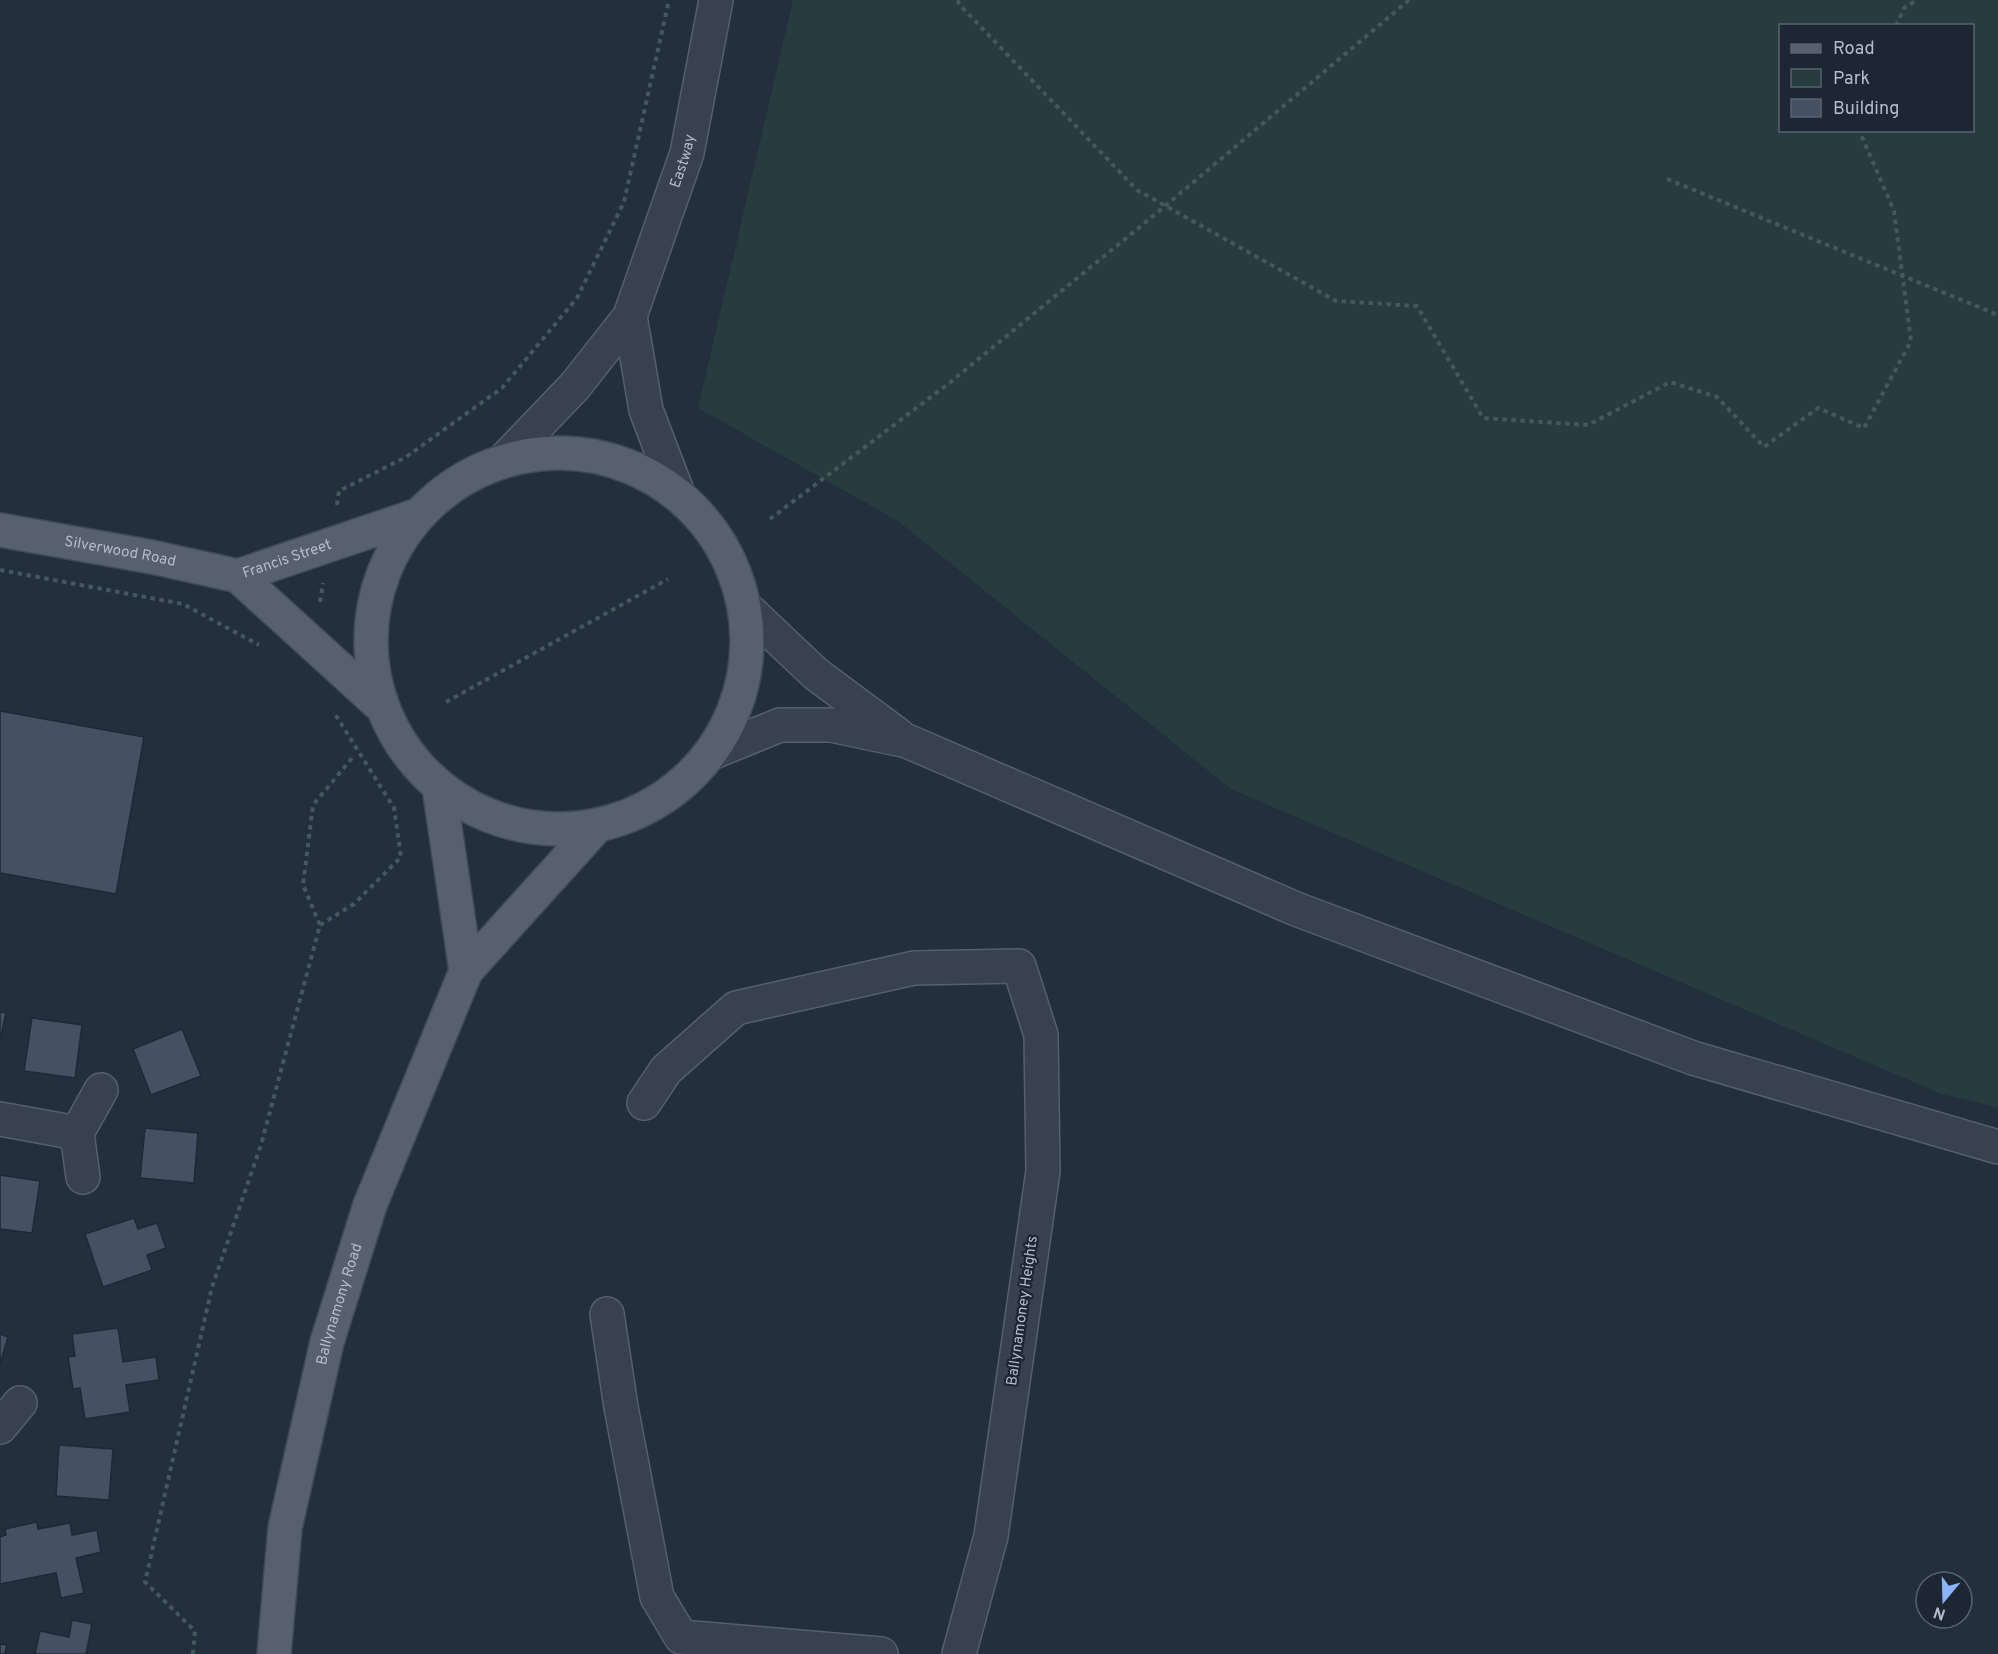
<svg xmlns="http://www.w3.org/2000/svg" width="1998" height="1654" font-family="Overpass,sans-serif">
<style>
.green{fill:#263c3f;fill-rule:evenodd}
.building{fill:#455162;stroke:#1f2835;stroke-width:1.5}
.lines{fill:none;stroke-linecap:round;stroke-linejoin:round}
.minor-casing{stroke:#565f6c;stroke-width:36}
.major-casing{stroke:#414a57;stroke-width:36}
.path{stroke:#44595c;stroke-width:4;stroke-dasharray:4.5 4.5;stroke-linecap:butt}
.minor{stroke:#38414e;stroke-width:33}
.major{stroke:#56606e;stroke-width:33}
.labels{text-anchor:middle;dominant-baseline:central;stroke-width:4.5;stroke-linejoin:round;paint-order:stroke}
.street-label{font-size:15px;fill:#b4bcc9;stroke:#1d2633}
</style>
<rect width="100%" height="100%" fill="#242f3e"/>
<path class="green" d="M793,0H1998V1107L1941,1094L1231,789L898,521L698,408ZM1780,26H1972V130H1780Z"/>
<g class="building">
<path d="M0,711L144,737L116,894L0,873Z"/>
<path d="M0,1012L6,1013L0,1041Z"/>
<path d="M32,1018L82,1025L75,1078L24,1071Z"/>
<path d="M182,1029L201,1076L151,1095L133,1049Z"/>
<path d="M145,1128L198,1133L194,1183L140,1178Z"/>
<path d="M0,1175L40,1181L32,1233L0,1229Z"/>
<path d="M134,1218L138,1229L157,1223L166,1248L147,1255L152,1270L103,1287L85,1234Z"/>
<path d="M118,1328L123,1362L156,1357L159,1380L126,1385L130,1412L85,1419L80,1388L73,1389L68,1357L75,1356L72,1334Z"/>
<path d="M0,1334L8,1337L0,1364Z"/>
<path d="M59,1445L113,1449L109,1500L56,1496Z"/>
<path d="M37,1522L38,1529L70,1523L72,1535L97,1530L101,1552L76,1558L84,1593L61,1598L56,1573L0,1584V1537L6,1535L5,1529Z"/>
<path d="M72,1620L92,1624L86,1654H35L40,1631L69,1637Z"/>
<path d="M0,1644L7,1645L5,1654H0Z"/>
</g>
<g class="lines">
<g class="minor-casing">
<g id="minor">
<path d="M630,316L646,410L678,494"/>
<path id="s1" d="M505,459L575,386L630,316L687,153L716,0"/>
<path d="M745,607L816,674L898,735"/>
<path d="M711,753L780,725H831L907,741L1296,909L1693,1058L1998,1147"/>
<path d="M644,1103L666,1070L736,1008L914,968L1019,966L1041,1035L1043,1171L991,1536L959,1654"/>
<path d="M0,1119L77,1133"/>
<path d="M83,1177L77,1133L101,1090"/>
<path d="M607,1314L621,1407L657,1597L681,1637L881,1654"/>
<path d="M0,1427L20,1403"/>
</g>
</g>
<g class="major-casing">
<g id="major">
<circle cx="559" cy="641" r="188"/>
<path id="s2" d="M0,530L152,557L238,576L381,706"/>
<path id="s3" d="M238,576L418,515"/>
<path d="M439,787L466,971"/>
<path id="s4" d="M274,1654L285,1528L327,1342L370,1205L466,971L597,826"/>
</g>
</g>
<g class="path">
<path d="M958,0L959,4L1137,190L1336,301L1417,306L1483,418L1588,425L1670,382L1717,397L1764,447L1818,408L1864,428L1911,341L1894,211L1859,130"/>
<path d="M1896,26L1904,8L1917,0"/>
<path d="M1667,179L1998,315"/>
<path d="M337,505L339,491L406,457L502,388L577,298L624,202L669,0"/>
<path d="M770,519L948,384L1164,207L1409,0"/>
<path d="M0,570L183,604L259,645"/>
<path d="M320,602L323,583"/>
<path d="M446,702L668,579"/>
<path d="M320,925L354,904L401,857L394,808L335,714"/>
<path d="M193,1654L195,1631L145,1582L212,1287L261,1145L320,925L303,885L313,805L353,757"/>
</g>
<use href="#minor" class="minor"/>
<use href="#major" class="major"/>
</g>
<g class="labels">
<g class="street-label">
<text stroke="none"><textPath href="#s1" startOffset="354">Eastway</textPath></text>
<text stroke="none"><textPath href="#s2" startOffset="122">Silverwood Road</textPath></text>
<text stroke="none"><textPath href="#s3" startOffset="52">Francis Street</textPath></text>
<text stroke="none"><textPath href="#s4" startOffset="357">Ballynamony Road</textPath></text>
<text transform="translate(1023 1311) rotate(-82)">Ballynamoney Heights</text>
</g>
</g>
<rect x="1779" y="24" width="195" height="108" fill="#1d2633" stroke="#59626f" stroke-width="1.5"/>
<rect x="1791" y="44" width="30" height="9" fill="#56606e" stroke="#59626f" stroke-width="1.5"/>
<text x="1833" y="54" font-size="18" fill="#b4bcc9">Road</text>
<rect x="1791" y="69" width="30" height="18" fill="#263c3f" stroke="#59626f" stroke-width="1.5"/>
<text x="1833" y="84" font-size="18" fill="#b4bcc9">Park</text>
<rect x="1791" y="99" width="30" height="18" fill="#455162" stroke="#59626f" stroke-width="1.5"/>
<text x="1833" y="114" font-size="18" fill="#b4bcc9">Building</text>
<g transform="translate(1944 1600) rotate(199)"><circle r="28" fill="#1d2633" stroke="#59626f" stroke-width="1.5"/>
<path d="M0-4.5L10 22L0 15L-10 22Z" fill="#8ab4f8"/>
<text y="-9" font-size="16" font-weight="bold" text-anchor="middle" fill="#b4bcc9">N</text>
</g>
</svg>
